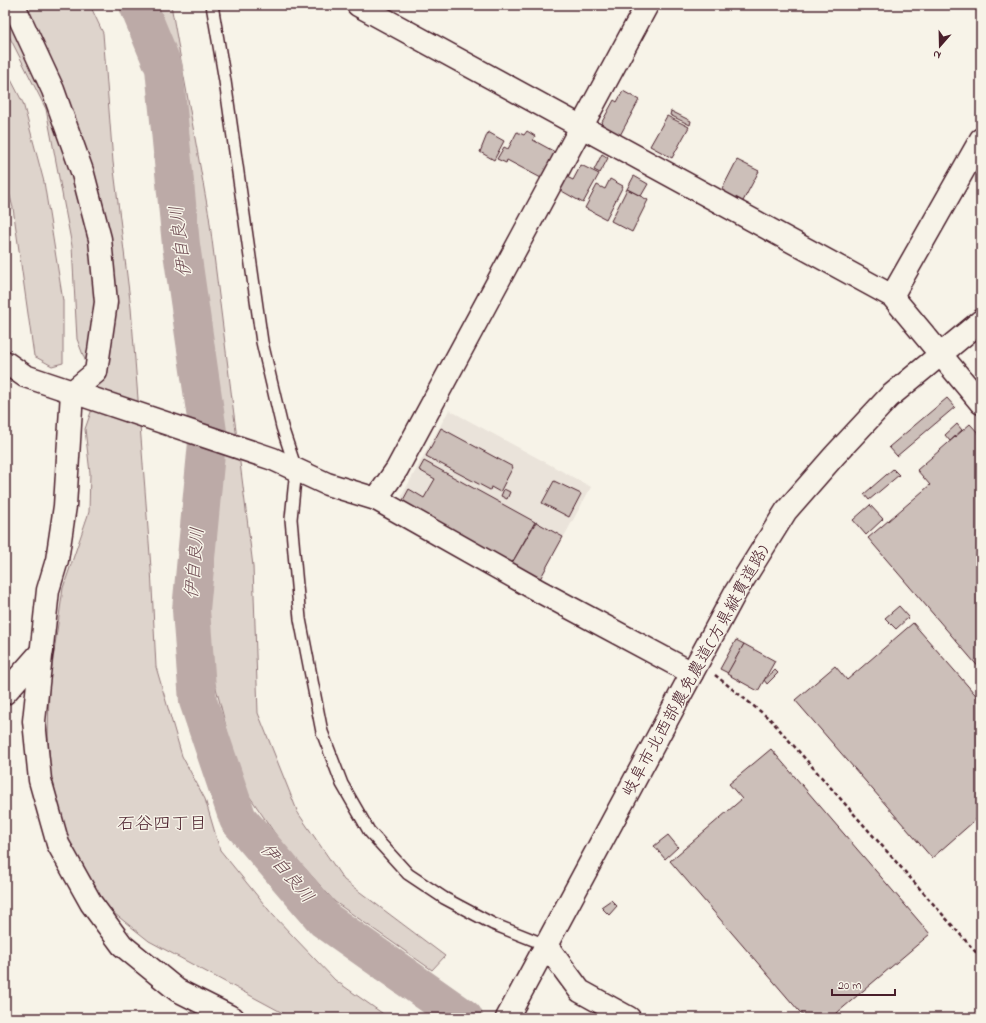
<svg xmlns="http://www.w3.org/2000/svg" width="986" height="1023" font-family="'Indie Flower','Klee One',sans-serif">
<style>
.built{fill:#eae3da}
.green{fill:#ded4cc;stroke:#947a7c}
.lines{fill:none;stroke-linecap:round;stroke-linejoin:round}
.river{stroke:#bcaaa7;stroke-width:38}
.building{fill:#ccbfb9;stroke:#4a1f2b}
.lane-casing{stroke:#4a1f2b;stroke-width:14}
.street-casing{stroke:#4a1f2b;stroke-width:25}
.secondary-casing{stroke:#4a1f2b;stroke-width:25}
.path{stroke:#4a1f2b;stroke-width:2.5;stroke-dasharray:4 3;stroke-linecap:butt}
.lane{stroke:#f7f3e8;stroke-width:11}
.street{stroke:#f7f3e8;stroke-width:22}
.secondary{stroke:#f7f3e8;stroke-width:22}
.labels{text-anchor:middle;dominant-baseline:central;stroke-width:3;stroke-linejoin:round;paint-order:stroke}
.street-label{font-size:17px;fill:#4a1f2b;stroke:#f7f3e8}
.water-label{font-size:18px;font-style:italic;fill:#6c4950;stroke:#f7f3e8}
.neighbourhood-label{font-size:18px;fill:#4a1f2b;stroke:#f7f3e8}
</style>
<rect width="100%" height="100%" fill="#f7f3e8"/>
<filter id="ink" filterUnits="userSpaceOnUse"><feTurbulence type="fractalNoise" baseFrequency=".025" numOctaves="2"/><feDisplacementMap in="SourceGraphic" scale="8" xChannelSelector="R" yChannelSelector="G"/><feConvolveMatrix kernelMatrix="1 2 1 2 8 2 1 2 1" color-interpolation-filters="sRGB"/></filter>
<g filter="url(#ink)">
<path class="built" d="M449,410L591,487L543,575L401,497Z"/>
<g class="green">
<path d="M5,5H90L103,33L113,162L131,308L151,568L156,667L182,756L205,799L220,850L272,914L335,980L389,1018H292L149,941L105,906L74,856L52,790L48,738L49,688L63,588L89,512L90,473L85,429L92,409L88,368L77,339L72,246L46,109L5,28Z"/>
<path d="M133,5H171L209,216L253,566L258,713L298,813L344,880L445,956L432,970L335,902L278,838L241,784L203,638L195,286L173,166L138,19Z"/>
<path d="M5,68L23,103L44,182L63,301V363L52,366L34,356L13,208L5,177Z"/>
</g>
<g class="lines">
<path class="river" d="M138,5L164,68L181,245L208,432L191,610L198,701L238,819L325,920L464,1018"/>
</g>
<g class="building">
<path d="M623,91L639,100L617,141L597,131L614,100L617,102Z"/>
<path d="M671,111L691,121L690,125L670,115Z"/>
<path d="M667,116L689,127L672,158L650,146Z"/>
<path d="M527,131L535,136L533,140L555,152L541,178L507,160L506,163L497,159L504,147L508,149L517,132L524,135Z"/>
<path d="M488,132L504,141L494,160L480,152Z"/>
<path d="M602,154L608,158L600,173L594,170Z"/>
<path d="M737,160L759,171L742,203L719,195Z"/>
<path d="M581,165L599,174L583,203L560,190L567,177L573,180Z"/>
<path d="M634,176L648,184L641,196L627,189Z"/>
<path d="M610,179L623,186L606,219L585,208L597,185L605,189Z"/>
<path d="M627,189L648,200L632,232L611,221Z"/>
<path d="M947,398L955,407L897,456L889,447Z"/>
<path d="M957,424L962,430L950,441L945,435Z"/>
<path d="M970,424L981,436V670L868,538L930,485L917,470Z"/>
<path d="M441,428L513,467L500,492L491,487L490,490L426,456Z"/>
<path d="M424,461L535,522L512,563L402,502L409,489L424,498L435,479L419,470Z"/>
<path d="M893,469L899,475L869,500L864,494Z"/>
<path d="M554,481L581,494L569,517L542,503Z"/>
<path d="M504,489L510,492L507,499L501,496Z"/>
<path d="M870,505L883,519L866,535L853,520Z"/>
<path d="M536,522L563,537L540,579L512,563Z"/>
<path d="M899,606L909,617L896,629L885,618Z"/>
<path d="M913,623L981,701V815L932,858L795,700L835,666L847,680Z"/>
<path d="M736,640L744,644L728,673L720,669Z"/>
<path d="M744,644L775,661L758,691L727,674Z"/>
<path d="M775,670L778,673L767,684L764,680Z"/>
<path d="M771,749L930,934L831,1018H805L670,861L742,799L729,784Z"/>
<path d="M668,835L678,847L665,859L654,846Z"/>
<path d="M611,900L617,906L609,915L601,907Z"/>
</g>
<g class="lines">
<g class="lane-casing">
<path id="lane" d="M212,5L225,81L262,342L282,427L296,469L291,519L300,619L322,732L342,784L369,831L408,874L444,898L493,924L546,945"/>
</g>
<g class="street-casing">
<g id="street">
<path d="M11,5L15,8L53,90L83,174L100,239L106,302L96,372L72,392L65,506L57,560L48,590L34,721L40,780L58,844L91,903L122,945L177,990L233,1018"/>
<path d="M358,5L892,296L981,403"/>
<path d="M892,296L981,139"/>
<path d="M5,362L25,376L273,459L327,484L376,499L539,591L692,673"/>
<path d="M376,499L397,469L647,5"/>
<path d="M5,693L42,651"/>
<path d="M546,945L580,991L629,1018"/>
</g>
</g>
<g class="secondary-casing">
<path id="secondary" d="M507,1018L735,593L786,511L835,455L889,397L981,321"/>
</g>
<path class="path" d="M715,675L771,720L981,958"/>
<use href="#lane" class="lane"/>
<use href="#street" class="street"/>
<use href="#secondary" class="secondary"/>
</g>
</g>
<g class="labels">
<g class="street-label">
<text transform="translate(696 671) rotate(-61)">岐阜市北西部農免農道(方県縦貫道路)</text>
</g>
<g class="water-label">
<text transform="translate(182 241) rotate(-97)">伊自良川</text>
<text transform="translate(196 563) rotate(-85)">伊自良川</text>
<text transform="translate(286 874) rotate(50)">伊自良川</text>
</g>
<g class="neighbourhood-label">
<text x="162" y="825">石谷四丁目</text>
</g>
</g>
<rect width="986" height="1023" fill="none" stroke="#f7f3e8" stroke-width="20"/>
<rect x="10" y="10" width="966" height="1003" fill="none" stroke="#4a1f2b" stroke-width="1.5" filter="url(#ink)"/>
<g transform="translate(940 46) rotate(200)" stroke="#f7f3e8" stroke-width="3" paint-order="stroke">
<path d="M0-3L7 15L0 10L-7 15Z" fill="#4a1f2b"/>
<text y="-6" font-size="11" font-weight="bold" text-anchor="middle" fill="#4a1f2b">N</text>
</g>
<path d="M832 989v6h63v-6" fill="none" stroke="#4a1f2b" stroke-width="2"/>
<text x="838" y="989" font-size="12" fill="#4a1f2b" stroke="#f7f3e8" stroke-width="3" paint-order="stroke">20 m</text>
</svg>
